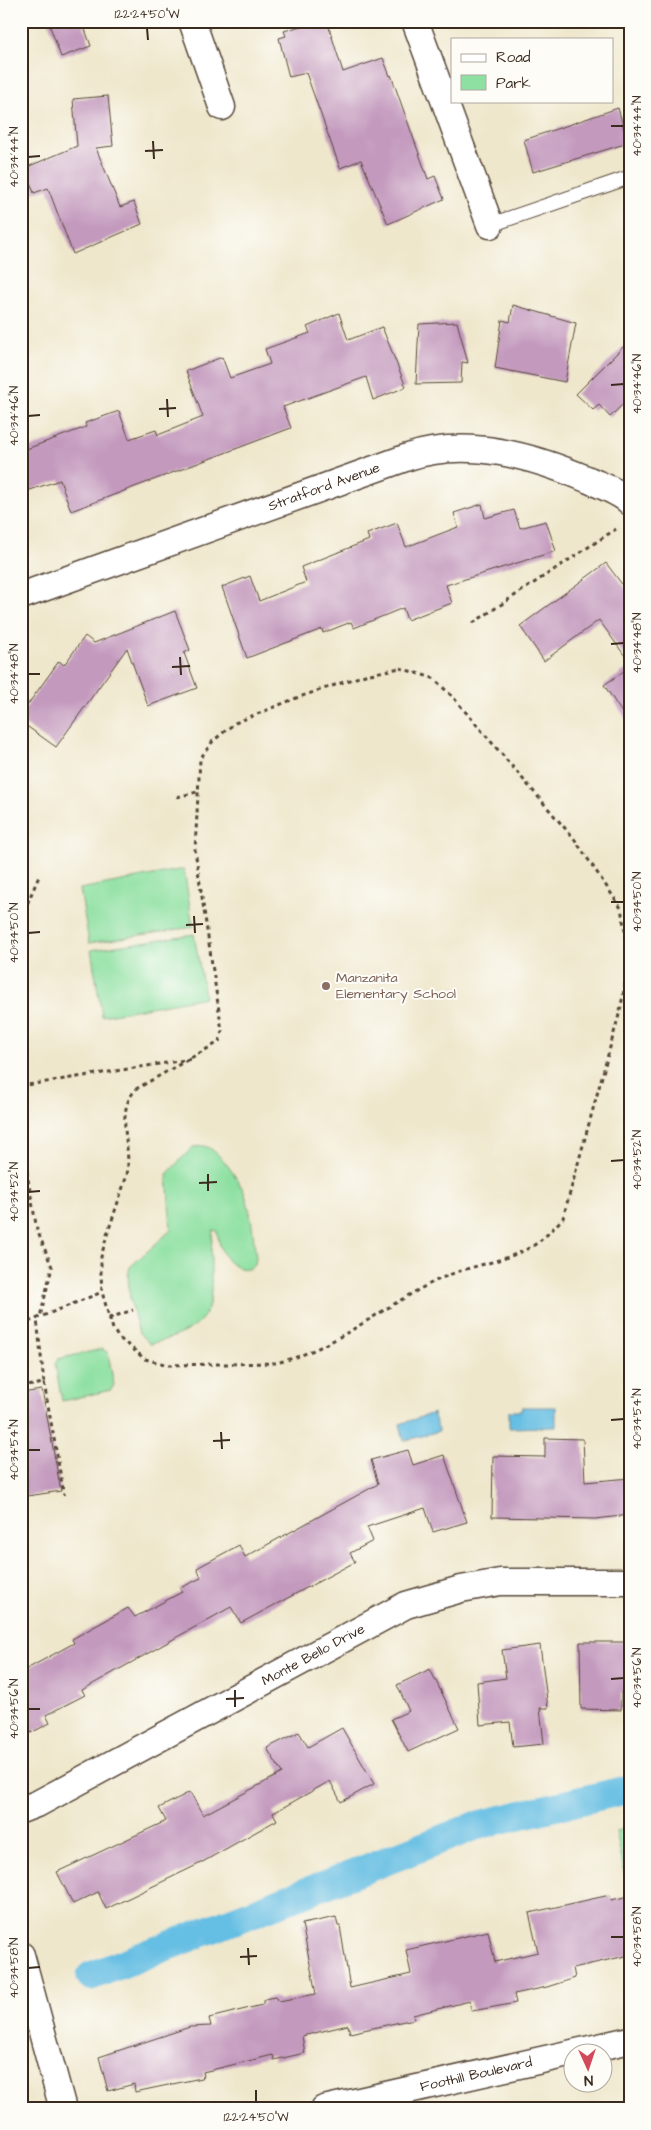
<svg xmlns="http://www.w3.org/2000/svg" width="651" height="2130" font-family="'Architects Daughter',sans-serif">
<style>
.green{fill:#8de0a1;stroke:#648560}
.water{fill:#65bee3;stroke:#507480}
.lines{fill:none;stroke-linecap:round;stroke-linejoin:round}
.canal{stroke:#65bee3;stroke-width:29}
.building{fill:#c399bd}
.service-casing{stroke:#564638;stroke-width:16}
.minor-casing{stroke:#564638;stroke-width:29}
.path{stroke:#564638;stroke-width:3;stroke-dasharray:4 4;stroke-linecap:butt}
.service{stroke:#fff;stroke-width:14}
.minor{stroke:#fff;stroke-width:26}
.ticks{fill:none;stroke:#3b2a1e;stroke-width:2}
.education-dot{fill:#8d6e63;stroke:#fdfcf7;stroke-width:2}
.labels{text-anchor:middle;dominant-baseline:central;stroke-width:4;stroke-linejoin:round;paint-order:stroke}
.street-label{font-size:14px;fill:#3b2a1e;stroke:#fdfcf7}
.education-label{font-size:14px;fill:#785e54;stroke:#fdfcf7;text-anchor:start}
.neatline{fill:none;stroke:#3b2a1e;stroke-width:2}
.ticks-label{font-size:12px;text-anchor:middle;fill:#3b2a1e}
</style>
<rect width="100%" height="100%" fill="#fdfcf7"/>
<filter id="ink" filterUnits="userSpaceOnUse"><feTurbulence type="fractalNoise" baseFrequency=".02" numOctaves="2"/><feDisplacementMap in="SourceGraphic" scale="10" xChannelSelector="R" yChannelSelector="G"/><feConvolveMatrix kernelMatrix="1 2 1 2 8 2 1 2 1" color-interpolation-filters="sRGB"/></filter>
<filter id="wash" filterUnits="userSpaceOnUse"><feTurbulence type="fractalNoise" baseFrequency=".0096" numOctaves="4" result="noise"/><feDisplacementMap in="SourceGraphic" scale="20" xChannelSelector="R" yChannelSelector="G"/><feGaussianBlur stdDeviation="1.12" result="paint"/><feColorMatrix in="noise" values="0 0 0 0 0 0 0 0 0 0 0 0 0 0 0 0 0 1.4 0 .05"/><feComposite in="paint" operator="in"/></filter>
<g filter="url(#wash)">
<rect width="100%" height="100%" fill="#efe7cc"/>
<g class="green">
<path d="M184,869L193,927L89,943L80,889Z"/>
<path d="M194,934L205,997L102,1016L91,950Z"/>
<path d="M204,1146C218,1148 238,1179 244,1192C252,1211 253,1237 256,1257L255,1265L249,1269C226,1269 220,1251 217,1231L213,1230C204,1295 233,1323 150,1344L139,1333L130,1299L128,1276L130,1267L171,1230L167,1174L193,1147Z"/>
<path d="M102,1349L108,1353L114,1385L111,1390L62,1401L55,1364L58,1359Z"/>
<path d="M630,1827V1875L625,1876L616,1831Z"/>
</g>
<g class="water">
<path d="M522,1407H556V1427L509,1428V1411H521Z"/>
<path d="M433,1413L439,1431L404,1441L400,1424Z"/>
</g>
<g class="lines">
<path class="canal" d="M91,1976L478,1825L630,1789"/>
</g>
<g id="blocks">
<g class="building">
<path d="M48,21H82L91,46L61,57Z"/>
<path d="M318,21H327L343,72L383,58L390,76L391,75L428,179L435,176L444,199L388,224L361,160L340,168L306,73L289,77L279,38L286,36L284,31Z"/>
<path d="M108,96L113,146L96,148L120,207L134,202L142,224L73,254L48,188L34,193L25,168L77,146L73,99Z"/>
<path d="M618,108L628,143L533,172L524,140Z"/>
<path d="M513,305L576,323L565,382L495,368L502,320L510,322Z"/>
<path d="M339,313L348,340L382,327L406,387L373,400L366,377L283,407L291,428L71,511L60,480L21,493V451L86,427L85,423L119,411L129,439L156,430L158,435L203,417L186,371L222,357L230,378L270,364L265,349L310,333L307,327Z"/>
<path d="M457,322L468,363L462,362L461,383L416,384L419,324Z"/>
<path d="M630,340V397L610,417L599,405L593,410L576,394Z"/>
<path d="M482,504L485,518L514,510L520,528L546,521L556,551L446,585L452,603L407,620L403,608L354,628L351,622L323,633L322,629L247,658L222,587L250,576L259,601L306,582L301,567L369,540L367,534L397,523L406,547L458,527L454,513Z"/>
<path d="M606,563L630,595V663L599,620L544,661L520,626Z"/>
<path d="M175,611L190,650L184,653L197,688L148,706L127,648L56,747L21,722V714L59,661L64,665L85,636L94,643Z"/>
<path d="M630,667V725L604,685Z"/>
<path d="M42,1390L61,1491L21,1497V1393Z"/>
<path d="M545,1438L583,1439L585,1482L630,1478V1515L595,1519L492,1517L493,1456L545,1457Z"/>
<path d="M408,1450L413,1465L444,1455L467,1522L433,1532L425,1508L367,1527L373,1541L350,1553L355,1562L241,1623L231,1607L82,1690L85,1695L46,1715L50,1723L21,1738V1668L23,1671L74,1643L72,1639L128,1608L135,1617L182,1592L180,1588L201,1578L197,1568L239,1545L245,1557L378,1484L371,1460Z"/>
<path d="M580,1642H630V1692H621V1710L581,1709Z"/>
<path d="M540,1645L548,1708H540L544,1744L513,1747L510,1722L480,1725L477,1682L506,1678L502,1650Z"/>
<path d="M430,1669L459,1728L408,1752L391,1719L409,1711L397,1685Z"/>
<path d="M342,1728L374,1784L341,1802L330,1781L273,1813L277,1820L199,1864L106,1909L98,1892L73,1904L57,1872L166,1821L159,1808L190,1792L203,1815L282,1773L267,1748L299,1732L308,1747Z"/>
<path d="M610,1895L611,1900L630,1896V1955L573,1968L575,1978L547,1987L514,1994L516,2003L472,2011L470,2001L413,2015L414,2019L350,2033L348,2025L302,2036L305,2053L274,2060L273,2055L203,2072L204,2076L201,2078L135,2092L134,2084L108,2091L99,2057L190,2027L211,2026L209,2018L262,2005L265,1999L275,1997L279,2001L316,1994L302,1924L336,1917L338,1926H340L350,1988L411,1974L406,1950L488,1931L495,1962L538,1952L529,1913Z"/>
</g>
</g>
</g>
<g filter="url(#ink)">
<use href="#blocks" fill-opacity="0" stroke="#564638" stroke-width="1"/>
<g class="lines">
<g class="service-casing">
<path id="service" d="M490,225L630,177"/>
</g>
<g class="minor-casing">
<g id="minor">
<path d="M192,21L222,107"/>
<path d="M415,21L490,225"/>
<path id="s1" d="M21,596L408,457C468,437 533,456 589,480C602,486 620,492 630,502"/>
<path id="s2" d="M21,1810L39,1803L406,1605L461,1589L500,1582H630"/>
<path d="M21,1955L63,2109"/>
<path id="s3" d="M324,2109L630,2040"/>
</g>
</g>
<g class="path">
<path d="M473,623L616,529"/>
<path d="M400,668L433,678L452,696L575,840L621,908L628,948L626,980L620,1011L563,1218C553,1229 542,1241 529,1248C501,1263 470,1265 442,1278C388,1302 333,1351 275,1363L168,1365L145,1359L118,1337L113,1329L108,1313L102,1292L101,1274V1257L107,1235L127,1175C132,1146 114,1113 136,1089L219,1042L222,1031L195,850L200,759L213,741L235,723L299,697L365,675Z"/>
<path d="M177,797L197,792"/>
<path d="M21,918L40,874"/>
<path d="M21,1086L191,1059"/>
<path d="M21,1140L37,1230L52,1267L40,1317"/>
<path d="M109,1318L133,1310"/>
<path d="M21,1325L102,1292"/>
<path d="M44,1383L64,1495"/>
<path d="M21,1387L44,1383L37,1319"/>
</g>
<use href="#service" class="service"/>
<use href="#minor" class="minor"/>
</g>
</g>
<path class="ticks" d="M147,28L148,40M611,126H624M153,141L154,159M145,151L163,150M28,157L40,156M611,385L624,384M167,399L168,417M159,409L176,408M28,416L40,415M611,644L624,643M180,657L181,675M172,667L190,666M28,674H40M611,902H624M194,916L195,933M186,925L203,924M28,933L40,932M611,1161L624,1160M208,1174V1191M199,1183L217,1182M28,1192L40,1191M611,1420L624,1419M221,1432L222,1449M213,1441L230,1440M28,1450H40M611,1679L624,1678M235,1690V1707M226,1699L244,1698M28,1709H40M611,1937H624M248,1948L249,1965M240,1957L257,1956M28,1968L40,1967M256,2090V2102"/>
<circle class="education-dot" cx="326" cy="986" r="5"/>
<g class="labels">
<g class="street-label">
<text stroke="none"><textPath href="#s1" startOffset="322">Stratford Avenue</textPath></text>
<text stroke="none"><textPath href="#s2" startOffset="331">Monte Bello Drive</textPath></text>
<text stroke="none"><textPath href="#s3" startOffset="156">Foothill Boulevard</textPath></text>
</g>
<g class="education-label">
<text x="336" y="978">Manzanita<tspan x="336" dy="16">Elementary School</tspan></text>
</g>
</g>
<rect width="651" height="2130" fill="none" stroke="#fdfcf7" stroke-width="55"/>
<rect x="451" y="38" width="162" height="65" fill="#fdfcf7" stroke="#afa8a0"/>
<rect x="461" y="54" width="25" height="8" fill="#ffffff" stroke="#afa8a0"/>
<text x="496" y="62" font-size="15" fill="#3b2a1e">Road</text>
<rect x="461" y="75" width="25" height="15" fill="#8de0a1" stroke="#afa8a0"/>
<text x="496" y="88" font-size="15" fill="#3b2a1e">Park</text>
<g transform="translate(588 2068) rotate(177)"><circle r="24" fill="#fdfcf7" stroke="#afa8a0"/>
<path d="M0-4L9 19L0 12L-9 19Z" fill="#d1495b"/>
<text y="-8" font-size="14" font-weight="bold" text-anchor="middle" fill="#3b2a1e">N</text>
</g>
<rect x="28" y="28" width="596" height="2074" class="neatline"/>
<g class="ticks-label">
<text x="147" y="18">122°24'50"W</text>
<text transform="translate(637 126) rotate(-90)" y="4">40°34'44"N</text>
<text transform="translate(14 157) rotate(-90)" y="4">40°34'44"N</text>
<text transform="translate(637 384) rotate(-90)" y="4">40°34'46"N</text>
<text transform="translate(14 416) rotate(-90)" y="4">40°34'46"N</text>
<text transform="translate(637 643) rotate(-90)" y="4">40°34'48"N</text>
<text transform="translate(14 674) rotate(-90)" y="4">40°34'48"N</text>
<text transform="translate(637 902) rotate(-90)" y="4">40°34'50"N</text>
<text transform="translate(14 933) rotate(-90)" y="4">40°34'50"N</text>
<text transform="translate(637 1160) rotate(-90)" y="4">40°34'52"N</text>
<text transform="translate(14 1192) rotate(-90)" y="4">40°34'52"N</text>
<text transform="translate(637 1419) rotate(-90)" y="4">40°34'54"N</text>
<text transform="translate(14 1450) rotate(-90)" y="4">40°34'54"N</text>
<text transform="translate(637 1678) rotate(-90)" y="4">40°34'56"N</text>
<text transform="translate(14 1709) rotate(-90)" y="4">40°34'56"N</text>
<text transform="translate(637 1937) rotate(-90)" y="4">40°34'58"N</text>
<text transform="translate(14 1968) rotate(-90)" y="4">40°34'58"N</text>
<text x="256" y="2121">122°24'50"W</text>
</g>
</svg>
